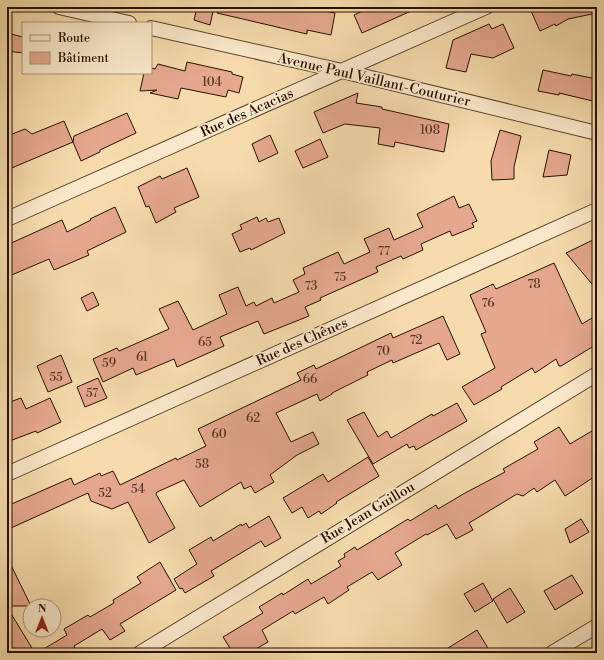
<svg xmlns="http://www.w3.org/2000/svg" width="604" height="660" font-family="'Libre Bodoni',serif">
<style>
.building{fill:#e5a88f;stroke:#271003}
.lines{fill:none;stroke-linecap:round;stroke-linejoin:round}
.minor-casing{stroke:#5b432e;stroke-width:16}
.minor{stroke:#f9e8ca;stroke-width:14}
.labels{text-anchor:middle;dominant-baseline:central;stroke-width:3.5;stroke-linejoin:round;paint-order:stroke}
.number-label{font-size:12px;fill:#563626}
.street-label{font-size:14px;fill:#271003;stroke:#f9e8ca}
</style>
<rect width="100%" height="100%" fill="#f6dcad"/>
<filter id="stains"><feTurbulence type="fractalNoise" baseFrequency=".005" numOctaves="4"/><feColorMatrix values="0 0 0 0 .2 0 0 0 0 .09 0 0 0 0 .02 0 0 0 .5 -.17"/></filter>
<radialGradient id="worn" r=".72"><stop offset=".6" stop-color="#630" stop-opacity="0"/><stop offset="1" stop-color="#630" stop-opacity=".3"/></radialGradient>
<g class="building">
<path d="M197,7H214L210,25L194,20Z"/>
<path d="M218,7H305L335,13L331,35L307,30V34L217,13Z"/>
<path d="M371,7H420L362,33L354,15Z"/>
<path d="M542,7H597V13L568,19L556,26L555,24L540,31L531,11Z"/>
<path d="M489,24L492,29L503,24L514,48L493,58L471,54L466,72L446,68L453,40Z"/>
<path d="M7,33L23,37V53L7,51Z"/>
<path d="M187,62L232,72V74L243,77L239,93L228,90L226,97L181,88L178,99L150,93L157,90L140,91L144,73H151V68L155,69L158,64L185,71Z"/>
<path d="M543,70L571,76L572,74L597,79V102L559,93V95L538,91Z"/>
<path d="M358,93L356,103L382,107V109L449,124L444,152L395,142L394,147L378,144L380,128L345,124L323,133L314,112Z"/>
<path d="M127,113L136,133L100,150V152L81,161L73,142L7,170V136L25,129L32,134L64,121L73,142L74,136Z"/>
<path d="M500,130L521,136L514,167V179L492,180L491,161Z"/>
<path d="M270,135L278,153L259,162L252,144Z"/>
<path d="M320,139L328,157L303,168L295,151Z"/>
<path d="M549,150L571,155L567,175L543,177Z"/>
<path d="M187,168L199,197L174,208L176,212L156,223L149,206L146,207L138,187L160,176L162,179Z"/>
<path d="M454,196L459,208L469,204L477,221L472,223L474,227L452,236L450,231L421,244L423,250L403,259L401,256L376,267L378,272L320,298L321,300L305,307L309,316L264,334L258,321L220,337L224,346L177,367L174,359L136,375L133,368L103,382L93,359L117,348L119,351L169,329L159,309L178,301L193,330L227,314L219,295L238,287L246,306L254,302L256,306L272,298L274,303L299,292L293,280L305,274L303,268L338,252L344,264L370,252L364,239L389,228L394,240L423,227L417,214Z"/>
<path d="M115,207L126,232L87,251L89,255L54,270L49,259L7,277V245L62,220L67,232L91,220L90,219Z"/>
<path d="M257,217L259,222L266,218L268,222L279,218L285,233L251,250L250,248L240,252L232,234L242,229L240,225Z"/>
<path d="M597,238V290L566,253Z"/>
<path d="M554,263L582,324L597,315V344L561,366H559L556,359L535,373L532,368L501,387L502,389L474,405L462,387L495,368L481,334L486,332L470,295L493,284L496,289Z"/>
<path d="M93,292L99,305L87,311L81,298Z"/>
<path d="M443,316L460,354L447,360L439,343L393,363L392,360L367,372L368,375L332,393V394L320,401L317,394L276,413L291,442L313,432L319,444L297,455L270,475L274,482L255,493L251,486L244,489L241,482L200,507L184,480L157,492L156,494L175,528L149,543L128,502L112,509L91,501L88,493L11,528L7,520V506L71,478L74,485L100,473L101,476L113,471L120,485L176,458L177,460L206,446L198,429L301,380L297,373L314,365L316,369L391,333L393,338Z"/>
<path d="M61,355L72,382L48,392L37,366Z"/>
<path d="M98,378L107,398L85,407L77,387Z"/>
<path d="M21,398L26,409L50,398L61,422L37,433L36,431L7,442V403Z"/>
<path d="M457,403L467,421L416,450L414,446L409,448L407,444L373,464L347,420L364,412L378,437L387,431L391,438L432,414L433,416Z"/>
<path d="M559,427L570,444L597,428V475L565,496L555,480L537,492L534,488L523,496L517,494L469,523L473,530L456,539L447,524L427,535L426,534L395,553L402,565L378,580L372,572L347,587L349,590L328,604L324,597L295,614L293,611L262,630L268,642L249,653H233L223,637L263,613L259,607L282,593L283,595L308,579L311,584L341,566L338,561L345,557L344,554L355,547L357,550L408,519L410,521L436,505L438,509L465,493L505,472L503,469L538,449L534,442Z"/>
<path d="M368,457L379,476L336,502L337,503L321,514L319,511L308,518L302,507L292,513L283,498L323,474L328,482Z"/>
<path d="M269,516L281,538L265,547L261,541L211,571L214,576L185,593L182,588L180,589L174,579L197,564L189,550L211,537L213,541L241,524L242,526L246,523L249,528Z"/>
<path d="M581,519L589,532L570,543L565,529Z"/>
<path d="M7,557L31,606H7Z"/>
<path d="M160,562L176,590L120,624L125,631L110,640L102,629L74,646L78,653H37L67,635L64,629L88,615L90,617L114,603L113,600L141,583L137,577Z"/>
<path d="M572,575L583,593L555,610L544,591Z"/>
<path d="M483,583L493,601L475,612L464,594Z"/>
<path d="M510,588L525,612L507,623L493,599Z"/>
<path d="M7,607L35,653H13L7,643Z"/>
<path d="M477,630L491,653H440Z"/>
</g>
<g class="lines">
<g class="minor-casing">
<g id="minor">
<path d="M59,7L129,23"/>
<path d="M151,28L342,71L597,133"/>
<path d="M7,219L486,7"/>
<path d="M7,474L597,210"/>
<path d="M140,653L597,374"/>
<path d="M552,653L597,626"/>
</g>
</g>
<use href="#minor" class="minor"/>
</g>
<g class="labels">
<g class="number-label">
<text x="212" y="82">104</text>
<text x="430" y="130">108</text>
<text x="384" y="251">77</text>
<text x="340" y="277">75</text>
<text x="534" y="284">78</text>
<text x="311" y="286">73</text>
<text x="488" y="303">76</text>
<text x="416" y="340">72</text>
<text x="205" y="342">65</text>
<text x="383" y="351">70</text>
<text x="142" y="357">61</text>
<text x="109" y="363">59</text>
<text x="56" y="377">55</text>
<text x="310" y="379">66</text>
<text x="92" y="393">57</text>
<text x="253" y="418">62</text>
<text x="219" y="434">60</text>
<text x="202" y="464">58</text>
<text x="138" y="489">54</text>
<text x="105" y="493">52</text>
</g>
<g class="street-label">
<text transform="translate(374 80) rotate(13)">Avenue Paul Vaillant-Couturier</text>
<text transform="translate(247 113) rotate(-24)">Rue des Acacias</text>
<text transform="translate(302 342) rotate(-24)">Rue des Chênes</text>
<text transform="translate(368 513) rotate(-31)">Rue Jean Guillou</text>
</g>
</g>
<rect width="604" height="660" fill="none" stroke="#f6dcad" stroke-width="24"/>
<rect x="8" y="8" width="588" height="644" fill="none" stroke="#271003" stroke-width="2"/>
<rect x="12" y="12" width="580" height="636" fill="none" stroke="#271003"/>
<rect x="22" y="22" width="130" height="52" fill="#f9e8ca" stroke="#a5927a"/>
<rect x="30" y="35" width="20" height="6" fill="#f9e8ca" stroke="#a5927a"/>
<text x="58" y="42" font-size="12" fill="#271003">Route</text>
<rect x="30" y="52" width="20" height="12" fill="#e5a88f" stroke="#a5927a"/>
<text x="58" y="62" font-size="12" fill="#271003">Bâtiment</text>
<g transform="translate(42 618)"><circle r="19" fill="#f9e8ca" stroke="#a5927a"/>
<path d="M0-3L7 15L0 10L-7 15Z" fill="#8f2418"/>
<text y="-6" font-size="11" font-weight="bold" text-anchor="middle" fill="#271003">N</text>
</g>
<rect width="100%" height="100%" filter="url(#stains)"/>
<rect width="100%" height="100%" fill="url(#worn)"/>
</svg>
